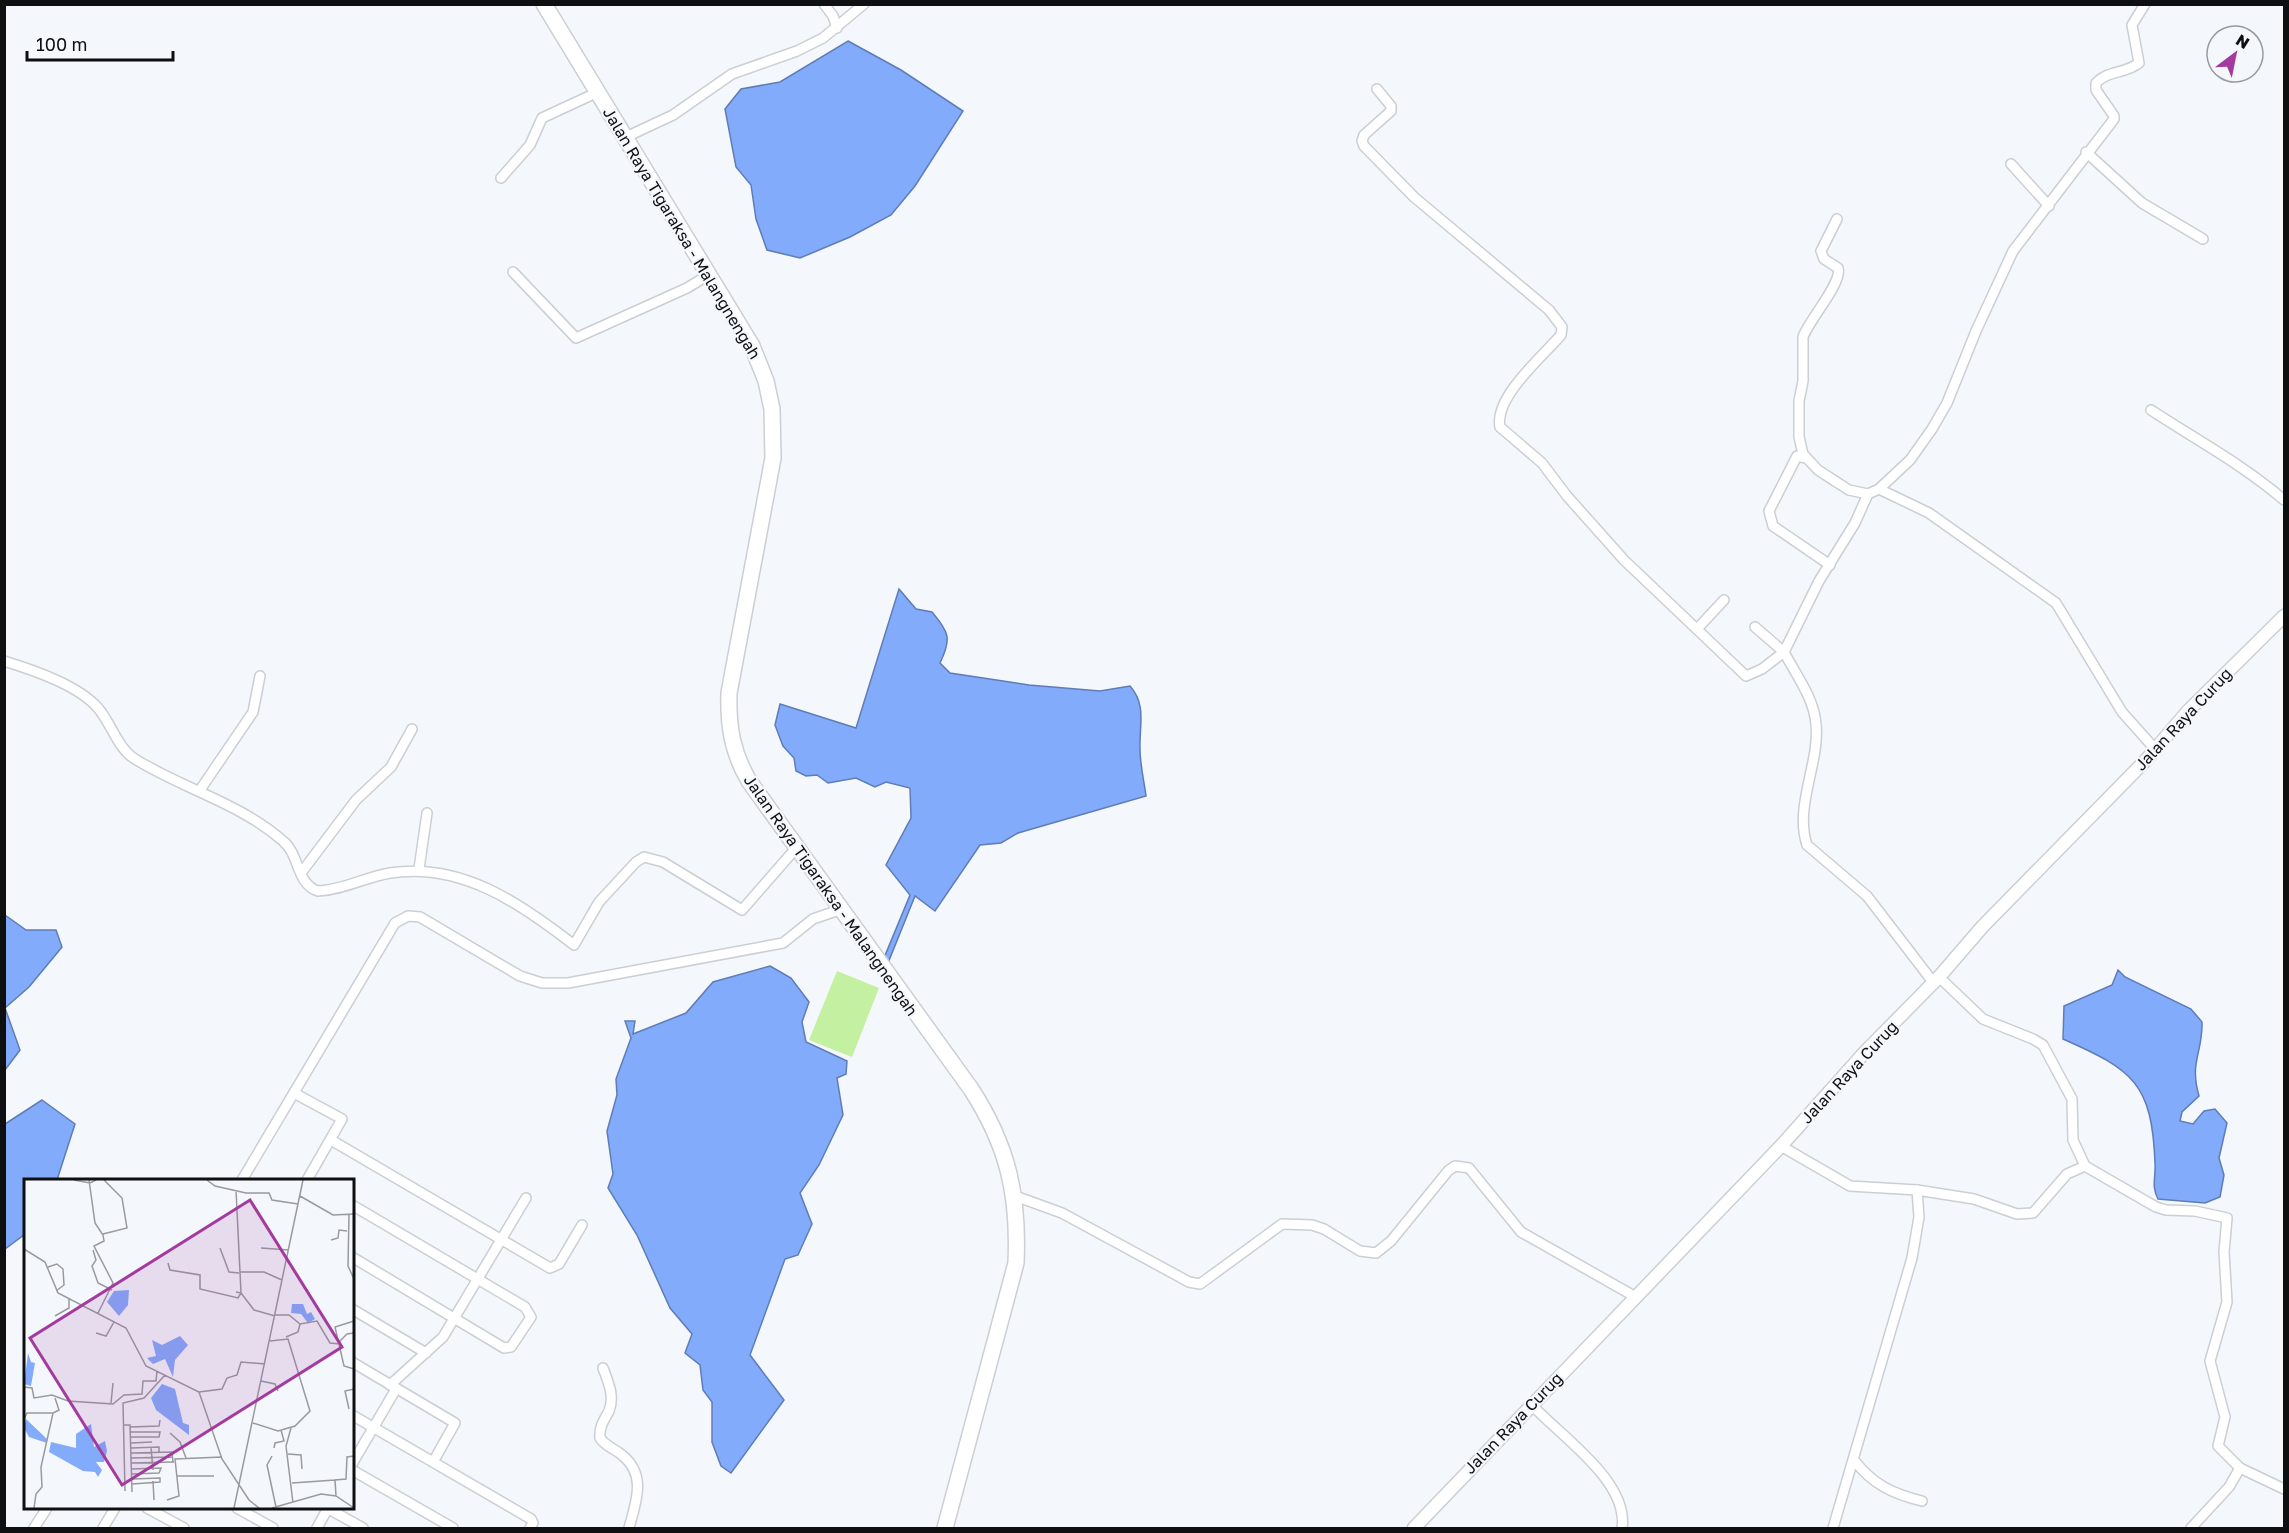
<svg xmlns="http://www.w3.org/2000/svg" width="2289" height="1533" font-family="'Golos Text',sans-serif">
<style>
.green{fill:#c4f0a1}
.water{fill:#82abfc;stroke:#5f7cb5;stroke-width:1.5}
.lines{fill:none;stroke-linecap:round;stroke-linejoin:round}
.minor-casing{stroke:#cbcfd4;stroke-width:12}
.tertiary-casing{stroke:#cbcfd4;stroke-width:15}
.primary-casing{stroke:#cbcfd4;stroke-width:18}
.minor{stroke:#fff;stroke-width:9}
.tertiary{stroke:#fff;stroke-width:12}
.primary{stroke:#fff;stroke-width:15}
.labels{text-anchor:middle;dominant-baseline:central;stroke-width:4.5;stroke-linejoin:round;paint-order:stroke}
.street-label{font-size:16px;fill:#0e0f10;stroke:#f4f7fc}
.inset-road{fill:none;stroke:#989a9e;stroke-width:1.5}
.view{fill:#a33b9e;fill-opacity:0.15;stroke:#a33b9e;stroke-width:3}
.inset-edge{fill:none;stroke:#0e0f10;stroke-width:3}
</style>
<rect width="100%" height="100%" fill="#f4f7fc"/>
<path class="green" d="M837,971L879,988L852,1057L809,1040Z"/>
<g class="water">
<path d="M848,41L901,70L963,111L915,186L891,215L850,237L800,258L767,250L756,219L751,185L736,167L725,109L741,89L780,82Z"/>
<path d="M899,589L916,609L932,612C949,633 952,638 940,663L950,673L1029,685L1100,691L1130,686C1147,705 1139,726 1140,749C1140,764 1144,781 1146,796L1018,833L1001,843L980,845L935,911L915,896L888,963L884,958L910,895L886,865L911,818L910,788L886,782L875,787L856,778L828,783L817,775L806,776L796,771L794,758L783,746L775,725L780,704L856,728Z"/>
<path d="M5,915L26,930H56L62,947L29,987L5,1008L20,1050L5,1070Z"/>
<path d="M770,966L791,978L809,1002L802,1022L806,1042L847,1061L846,1074L837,1078L843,1115L819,1165L800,1193L812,1224L798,1255L785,1259L750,1355L784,1400L731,1473L721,1466L712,1442V1402L703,1390L700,1365L685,1353L692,1334L670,1308L637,1235L608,1188L613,1174L607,1131L617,1095L616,1079L631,1038L625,1021H635L633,1034L686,1013L713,982Z"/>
<path d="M2118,970L2125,977L2191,1009L2202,1022C2203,1053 2189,1061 2199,1096L2182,1112L2180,1121L2193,1124L2204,1111L2215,1109L2227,1123L2219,1158L2224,1175L2220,1197L2205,1203L2158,1199C2151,1186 2156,1177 2155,1163C2152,1083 2133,1070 2063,1039L2064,1006L2112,985Z"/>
<path d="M42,1100L75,1124L57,1180H26L25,1234L5,1249V1124Z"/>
</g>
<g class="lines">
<g class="minor-casing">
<g id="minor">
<path d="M824,4L833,16L837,28"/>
<path d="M1377,89L1391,106V111L1364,135L1362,141L1364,146L1414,197L1549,310L1562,327L1561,335C1543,356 1494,397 1500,427L1542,463L1567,496L1624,560L1746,676L1762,669L1784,652L1755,627"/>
<path d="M626,137L673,115L732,74L797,51L823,38L864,4"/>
<path d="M2086,152L2142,203L2203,239"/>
<path d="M2011,164L2049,206"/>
<path d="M501,178L530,145L542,118L598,92"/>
<path d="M1837,219L1821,251L1824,259L1838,268C1843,282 1809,320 1803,337V381L1799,401V437L1803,454L1818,470L1838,483L1849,490L1868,494"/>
<path d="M513,272L576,338L687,288L710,274"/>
<path d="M2151,410C2195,439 2245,466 2284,500"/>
<path d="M1805,458L1797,456L1769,511L1773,526L1830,565"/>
<path d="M1879,489L1929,513L2056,603L2122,712L2155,749"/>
<path d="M1697,629L1724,600"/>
<path d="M4,661C33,670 78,685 98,708C111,723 118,749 135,759C183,789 240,803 283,841C300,855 296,884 318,891C343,890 366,877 390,873C461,862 520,903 574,945L599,902L636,862L644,857L663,862L742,910L797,847"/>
<path d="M200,790L253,712L260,676"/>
<path d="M419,869L427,813"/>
<path d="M301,873L356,800L391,767L412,729"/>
<path d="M1939,977L1983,1019L2033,1039L2043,1045L2072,1099L2073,1140L2085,1166L2156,1207L2166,1210L2195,1211L2227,1218L2224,1252L2227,1302L2210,1361L2225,1417L2218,1446L2240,1468L2284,1489"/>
<path d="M1933,982L1867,896L1807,845C1794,806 1820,763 1816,724C1814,698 1796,675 1784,652L1819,581L1855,523L1868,494L1879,489L1910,460L1932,429L1947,403L1976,331L2013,251L2114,119V116L2096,90V83C2108,70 2125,74 2139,63L2132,25L2145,4"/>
<path d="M294,1093L342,1119L307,1180"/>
<path d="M331,1140L550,1268L559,1264L582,1225"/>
<path d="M1781,1146L1850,1186L1917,1190L1919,1217L1912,1258L1833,1528"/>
<path d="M242,1180L395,923L408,916L420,917L520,976L542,983H568L783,943L813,919L842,909"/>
<path d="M1917,1190L1974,1199L2017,1214L2033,1213L2067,1174L2085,1166"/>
<path d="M1015,1196L1062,1213L1189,1282L1200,1284L1282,1224L1312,1225L1324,1229L1360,1251L1376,1253L1391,1241L1448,1171L1455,1166L1469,1168L1521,1232L1634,1296"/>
<path d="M352,1205L525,1307L531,1317L511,1347L504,1348L352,1257"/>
<path d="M352,1309L426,1353"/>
<path d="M352,1362L455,1423L433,1462"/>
<path d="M603,1368C608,1382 615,1396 609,1411C604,1420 599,1427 600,1438C605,1446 615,1449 622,1455C647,1475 636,1502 629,1528"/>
<path d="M390,1385L443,1337L526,1198"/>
<path d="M1531,1404C1560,1436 1629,1481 1622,1528"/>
<path d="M352,1415L531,1519L533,1523L530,1528"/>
<path d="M1854,1460C1872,1484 1893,1494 1922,1501"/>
<path d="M352,1464L396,1389"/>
<path d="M352,1470L453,1528"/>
<path d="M147,1508L184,1528"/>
<path d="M237,1508L273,1528"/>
<path d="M327,1508L363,1528"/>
<path d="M34,1528L47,1508"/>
<path d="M103,1528L115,1508"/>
<path d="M317,1528L328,1508"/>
<path d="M2191,1528L2229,1487L2240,1468"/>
</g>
</g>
<g class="tertiary-casing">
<path id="tertiary" d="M1414,1528L1781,1146L1865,1052L1939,977L1983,926L2147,759L2188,711L2284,616"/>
</g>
<g class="primary-casing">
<path id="primary" d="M544,4L752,346L766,381L772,409L773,458L729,693C728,726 732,752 749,781L971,1089C1008,1146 1019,1195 1016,1263L945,1528"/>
</g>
<use href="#minor" class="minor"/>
<use href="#tertiary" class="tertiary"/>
<use href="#primary" class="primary"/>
</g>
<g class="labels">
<g class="street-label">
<text transform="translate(682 233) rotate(59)">Jalan Raya Tigaraksa - Malangnengah</text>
<text transform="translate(2183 719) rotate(-47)">Jalan Raya Curug</text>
<text transform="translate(831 895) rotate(55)">Jalan Raya Tigaraksa - Malangnengah</text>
<text transform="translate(1849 1072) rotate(-47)">Jalan Raya Curug</text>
<text transform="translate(1513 1423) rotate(-46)">Jalan Raya Curug</text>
</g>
</g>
<g transform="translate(24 1179)">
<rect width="330" height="330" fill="#f4f7fc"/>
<path d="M105,111L104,126L95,137L83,123L90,112ZM268,125H279L283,135L287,133L291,140L284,144L277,135L267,134ZM156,157L164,166L151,181L149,198L141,180L129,185L123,179L132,177L128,161L138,166ZM4,174L7,183L11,184L7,207L0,205ZM138,205L151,210L159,244L165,246V256L132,231L127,219ZM2,240L23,260V264L5,258L0,249ZM67,245L70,268L81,262L83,272L80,283H72L78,291L74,298L71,293L59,292L25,273L27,263L52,269V255Z" fill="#82abfc"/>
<path class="inset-road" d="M50,1L66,4L72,1M65,1L71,44L79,56L80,62L70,67L89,104L74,134M183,1L191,7L222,14H245L248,21L274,25M212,11L217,114L230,131L251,137M276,17L309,36L330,35M325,35L324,87L330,100M79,55L103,49L98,19L80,1M307,61L314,59L315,51L323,52M196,69L205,93L215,94M237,69L265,71M0,70L21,83L34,114L102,149L122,187L175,213L198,280L225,321L235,329M69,71L72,81L68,87L74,104L88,111M144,84L146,91L176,96V110L214,119L217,114L212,113M24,88L33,85L39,90L40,106L32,112M216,93H240L258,101M251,136H265L276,145L293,142L306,164L316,165M31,137L45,129V120M330,142L311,148L320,187L330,190M72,154L82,157L90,143M262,158L274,153L276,145M315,163L323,155L330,154M237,202L251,205L254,212M0,208L8,209L10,219L28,216L44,222L89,225L100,216L118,215L119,202H132L133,192M175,213L198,210L203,199L213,196L217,183L241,185M87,224L89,204M325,230L321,212L330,210M0,240L3,234H29M229,244L254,252L271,247L286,232L264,160L246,162M100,246H106L108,313M106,248L135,247L136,241M267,249L262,267L269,324M106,253H136L135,258H107M146,254L156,263L162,279M107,264L128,263M127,268L129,291M107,269L135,268V273M250,269L251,264L260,262L257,251M107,274L148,273L149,283M264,275L277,276L278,290M248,277L243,286L252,328M107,279L149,278M107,284L150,283M107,290L137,289L135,294L108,295M153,297H190M108,300L136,299V303L108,305M129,302L130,321M268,304L311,301M101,312L99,224L120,219L141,196M312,317L311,301L322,300L323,278L330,277M143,321L155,317L151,280L198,278M10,329L12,315L18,308L17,288L29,234L35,231L31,219M210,329L279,1M248,329L297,315L312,317L330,329"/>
<path class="view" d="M226,21L318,168L98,306L6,159Z"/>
<rect width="330" height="330" class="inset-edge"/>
</g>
<rect width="2289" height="1533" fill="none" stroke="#0e0f10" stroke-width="12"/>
<g transform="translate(2235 54) rotate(32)"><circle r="28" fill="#f4f7fc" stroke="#989a9e" stroke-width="1.5"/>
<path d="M0-4.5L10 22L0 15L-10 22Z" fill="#a33b9e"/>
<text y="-9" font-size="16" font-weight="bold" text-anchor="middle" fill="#0e0f10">N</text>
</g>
<path d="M27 51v9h146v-9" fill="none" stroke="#0e0f10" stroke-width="3"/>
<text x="36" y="51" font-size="18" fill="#0e0f10" stroke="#f4f7fc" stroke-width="4.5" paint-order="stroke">100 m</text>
</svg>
